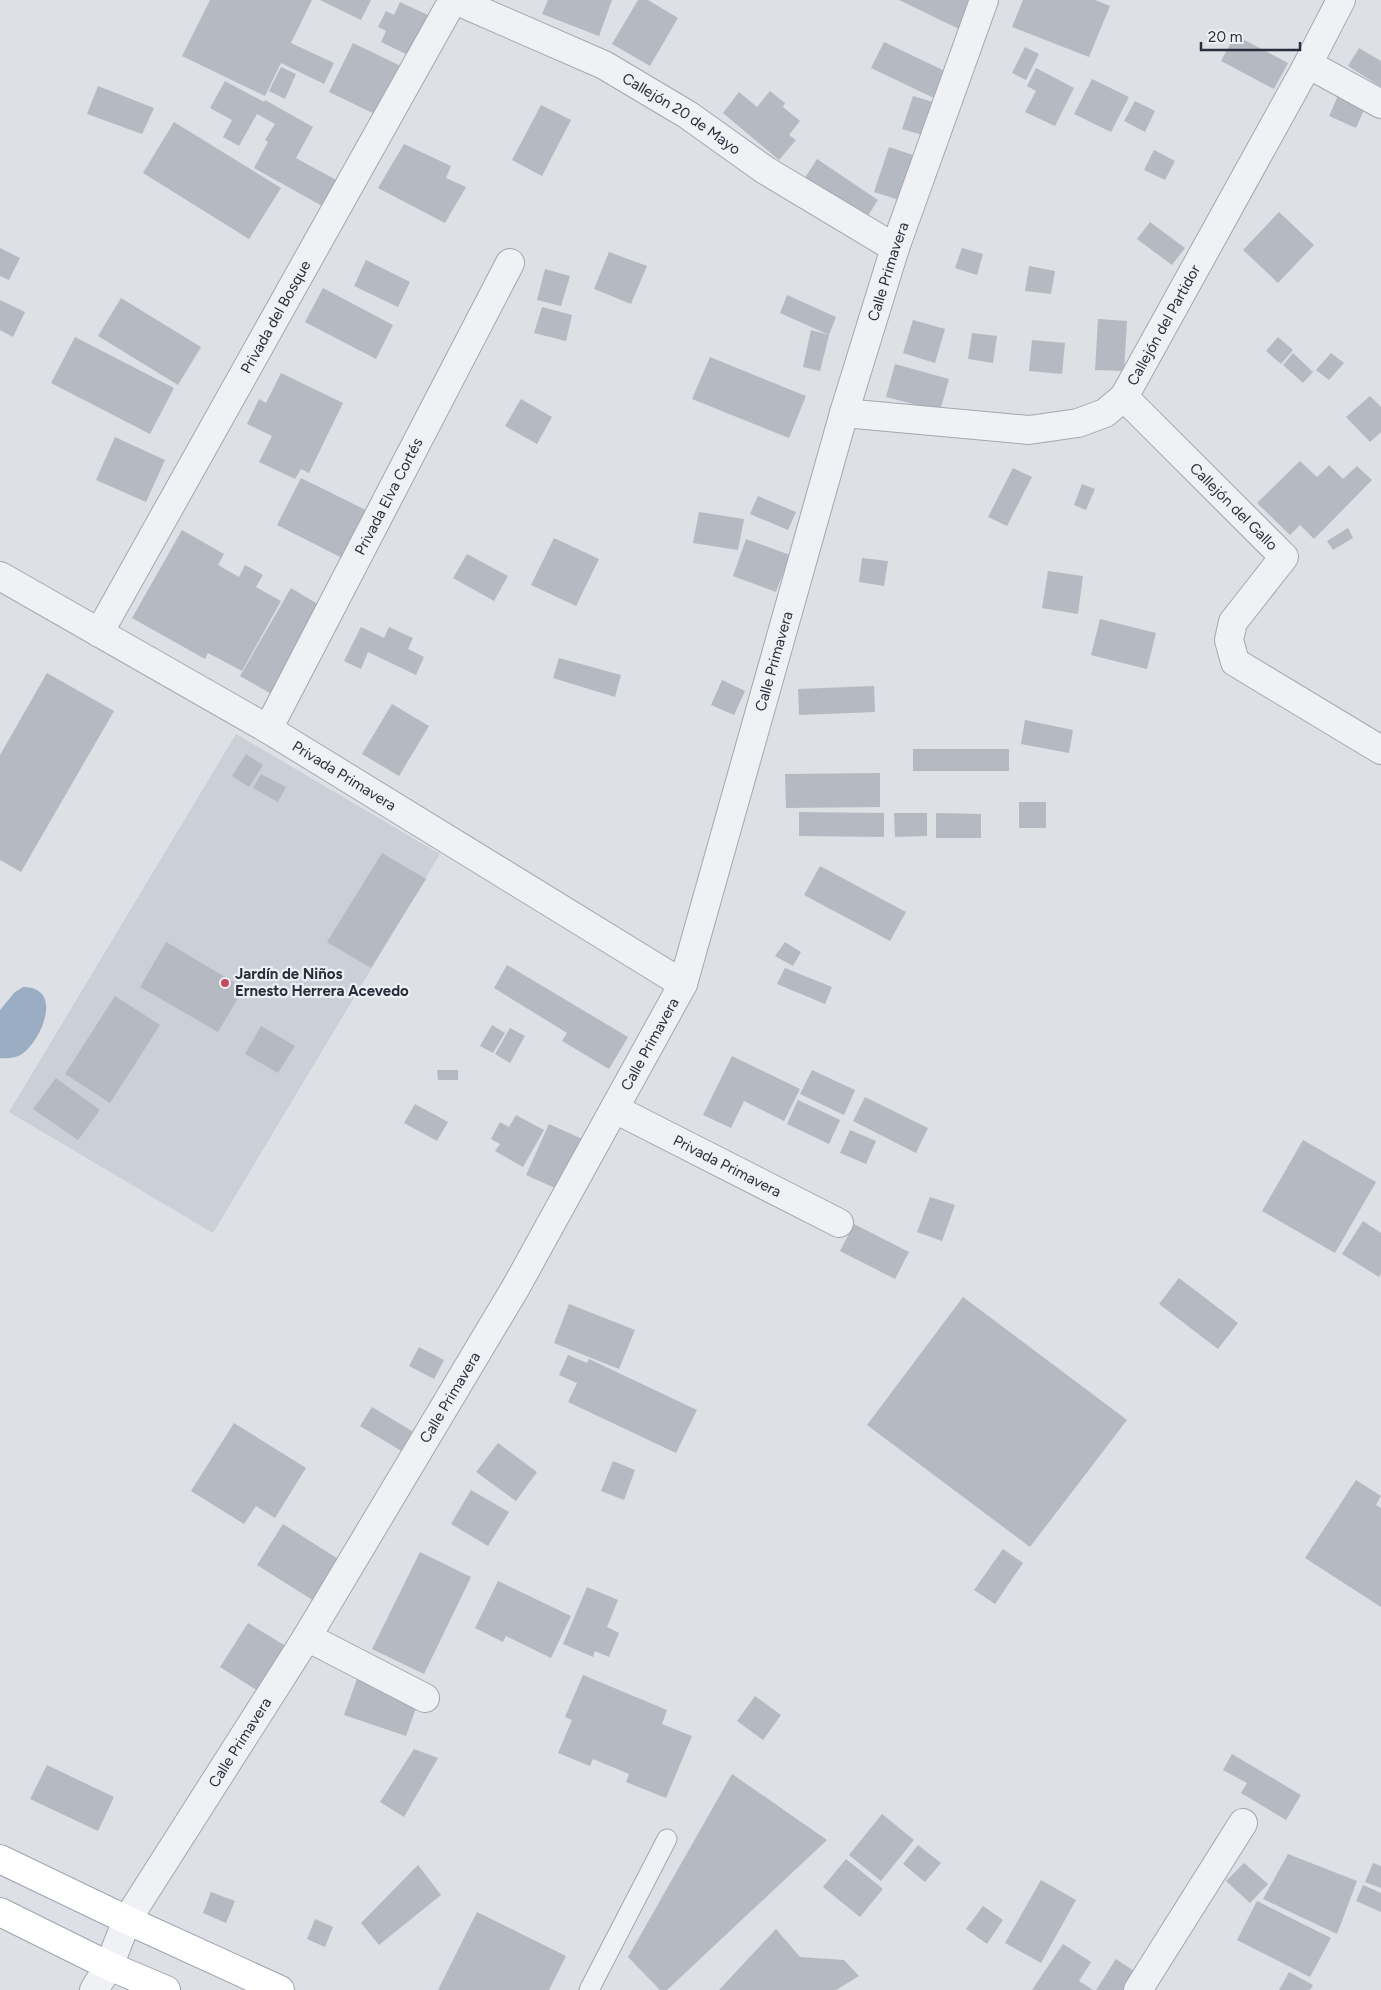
<svg xmlns="http://www.w3.org/2000/svg" width="1381" height="1990" font-family="Figtree,sans-serif">
<style>
.built{fill:#cbcfd7}
.water{fill:#9badc3}
.building{fill:#b5b9c2}
.lines{fill:none;stroke-linecap:round;stroke-linejoin:round}
.service-casing{stroke:#a3a7af;stroke-width:21}
.minor-casing{stroke:#a3a7af;stroke-width:30}
.primary-casing{stroke:#9ea5b0;stroke-width:30}
.service{stroke:#eff1f4;stroke-width:19}
.minor{stroke:#eff1f4;stroke-width:28}
.primary{stroke:#fff;stroke-width:28}
.poi-dot{fill:#c04c5b;stroke:#eceff3;stroke-width:2}
.labels{text-anchor:middle;dominant-baseline:central;stroke-width:4.5;stroke-linejoin:round;paint-order:stroke}
.street-label{font-size:15px;fill:#282e3b;stroke:#eceff3}
.poi-label{font-size:15px;font-weight:bold;fill:#282e3b;stroke:#eceff3;text-anchor:start}
</style>
<rect width="100%" height="100%" fill="#dde0e5"/>
<path class="built" d="M236,734L440,854L213,1233L9,1112Z"/>
<path class="water" d="M23,987C64,987 42,1040 22,1054C16,1058 8,1059 0,1058V1010L15,992Z"/>
<g class="building">
<path d="M210,0H312L291,43L334,63L324,84L281,63L265,96L182,56Z"/>
<path d="M320,0H371L361,20Z"/>
<path d="M548,0H612L599,36L542,14Z"/>
<path d="M638,0H648L678,18L650,66L612,44Z"/>
<path d="M899,0H975L961,30Z"/>
<path d="M1023,0H1095L1110,6L1089,57L1012,27Z"/>
<path d="M400,2L432,17L412,57L381,42L386,31L378,27L386,11L394,15Z"/>
<path d="M1235,35L1288,63L1274,89L1221,61Z"/>
<path d="M884,42L951,74L938,100L871,68Z"/>
<path d="M353,43L407,69L383,118L329,92Z"/>
<path d="M1025,47L1039,54L1026,80L1012,73Z"/>
<path d="M1359,48L1381,61V87L1348,66Z"/>
<path d="M281,67L296,74L285,99L269,91Z"/>
<path d="M1036,68L1074,88L1055,126L1025,112L1036,91L1027,86Z"/>
<path d="M1092,79L1129,97L1111,132L1074,114Z"/>
<path d="M225,81L264,102L265,100L313,127L296,158L338,181L324,207L254,168L268,142L265,140L275,124L257,114L239,146L223,137L232,120L210,108Z"/>
<path d="M98,86L154,108L142,134L87,114Z"/>
<path d="M1341,89L1368,101L1356,128L1329,116Z"/>
<path d="M770,91L785,103L783,107L800,121L789,135L796,140L779,160L723,113L739,92L757,107Z"/>
<path d="M913,96L936,103L926,136L902,129Z"/>
<path d="M1135,101L1155,111L1145,132L1124,121Z"/>
<path d="M541,105L571,120L542,176L512,160Z"/>
<path d="M174,122L281,188L249,239L143,173Z"/>
<path d="M404,144L451,166L446,178L466,187L445,223L378,188Z"/>
<path d="M889,147L913,155L899,200L874,192Z"/>
<path d="M1154,150L1175,161L1165,180L1144,170Z"/>
<path d="M817,159L878,200L864,222L803,181Z"/>
<path d="M1279,212L1314,245L1278,283L1243,250Z"/>
<path d="M1150,222L1185,248L1172,265L1137,239Z"/>
<path d="M0,248L20,258L9,280L0,276Z"/>
<path d="M962,248L983,254L977,275L955,268Z"/>
<path d="M609,252L647,266L631,304L594,289Z"/>
<path d="M366,260L410,282L398,307L354,286Z"/>
<path d="M1029,266L1055,271L1051,294L1025,291Z"/>
<path d="M545,269L570,276L561,306L537,300Z"/>
<path d="M323,288L393,325L376,359L305,322Z"/>
<path d="M787,295L836,317L829,335L780,313Z"/>
<path d="M121,298L201,347L178,385L98,336Z"/>
<path d="M0,300L25,312L13,337L0,330Z"/>
<path d="M542,307L572,315L566,341L534,333Z"/>
<path d="M1098,319L1127,321L1124,371L1095,370Z"/>
<path d="M913,320L945,329L935,363L903,353Z"/>
<path d="M811,330L829,335L820,371L803,367Z"/>
<path d="M972,333L997,336L993,363L968,359Z"/>
<path d="M75,337L174,388L150,434L51,383Z"/>
<path d="M1278,337L1293,350L1281,364L1266,351Z"/>
<path d="M1032,340L1065,343L1062,374L1029,371Z"/>
<path d="M1293,353L1313,372L1303,383L1283,365Z"/>
<path d="M1331,353L1344,363L1329,380L1316,370Z"/>
<path d="M710,357L806,396L789,438L692,399Z"/>
<path d="M895,364L949,379L940,411L886,397Z"/>
<path d="M281,373L343,403L309,473L301,469L295,479L259,462L272,436L247,424L259,399L266,403Z"/>
<path d="M1370,396L1381,407V432L1370,442L1346,417Z"/>
<path d="M521,399L552,417L537,444L505,426Z"/>
<path d="M115,437L165,460L146,502L96,480Z"/>
<path d="M1300,461L1317,477L1329,465L1343,479L1357,466L1372,480L1314,539L1300,525L1290,535L1257,503Z"/>
<path d="M1013,468L1032,477L1007,526L988,517Z"/>
<path d="M301,478L374,514L350,562L277,525Z"/>
<path d="M1082,484L1095,489L1086,510L1074,505Z"/>
<path d="M758,496L796,512L788,530L750,514Z"/>
<path d="M699,512L744,519L738,550L693,543Z"/>
<path d="M1348,528L1353,538L1333,550L1327,541Z"/>
<path d="M182,530L224,554L218,565L239,577L245,565L263,575L256,587L281,601L242,671L208,653L205,659L132,618Z"/>
<path d="M554,538L599,559L576,606L531,585Z"/>
<path d="M746,539L790,555L776,592L733,576Z"/>
<path d="M467,554L508,576L494,601L453,578Z"/>
<path d="M862,558L888,561L884,586L859,582Z"/>
<path d="M1048,571L1083,576L1078,614L1042,608Z"/>
<path d="M291,588L329,611L280,699L240,676Z"/>
<path d="M1100,619L1156,633L1147,669L1091,655Z"/>
<path d="M361,627L384,638L389,627L413,638L408,649L424,657L416,675L368,652L361,669L344,661Z"/>
<path d="M559,658L621,675L615,697L553,678Z"/>
<path d="M47,673L114,711L21,872L0,860V755Z"/>
<path d="M722,680L745,691L734,715L711,705Z"/>
<path d="M874,686L875,712L799,715L798,689Z"/>
<path d="M392,704L429,726L399,776L362,754Z"/>
<path d="M1025,720L1073,730L1069,753L1021,744Z"/>
<rect x="913" y="749" width="96" height="22"/>
<path d="M246,754L263,765L249,787L232,776Z"/>
<path d="M880,773V807L786,808L785,774Z"/>
<path d="M261,774L286,787L278,802L253,788Z"/>
<rect x="1019" y="802" width="27" height="26"/>
<path d="M799,812L884,813V837L799,836Z"/>
<path d="M894,813H927V836L895,837Z"/>
<path d="M936,813L981,814V838H936Z"/>
<path d="M382,853L426,879L371,968L327,942Z"/>
<path d="M820,866L906,912L890,941L804,895Z"/>
<path d="M166,942L244,988L218,1032L140,987Z"/>
<path d="M785,942L801,952L793,966L775,956Z"/>
<path d="M507,965L628,1037L609,1069L562,1041L567,1033L494,988Z"/>
<path d="M785,968L832,987L825,1004L777,984Z"/>
<path d="M115,996L160,1025L110,1103L65,1074Z"/>
<path d="M492,1025L505,1033L493,1053L480,1046Z"/>
<path d="M261,1026L295,1046L278,1073L245,1054Z"/>
<path d="M510,1028L525,1036L510,1063L495,1054Z"/>
<path d="M732,1056L800,1089L784,1121L744,1101L731,1128L703,1115Z"/>
<path d="M437,1070H458V1080H438Z"/>
<path d="M812,1070L855,1090L844,1115L800,1094Z"/>
<path d="M56,1078L100,1110L78,1140L33,1109Z"/>
<path d="M865,1097L928,1128L916,1153L853,1121Z"/>
<path d="M798,1100L840,1120L829,1144L787,1124Z"/>
<path d="M415,1104L448,1122L437,1141L404,1123Z"/>
<path d="M516,1115L544,1130L523,1167L495,1151L500,1144L491,1139L500,1122L509,1127Z"/>
<path d="M549,1124L589,1142L566,1193L526,1175Z"/>
<path d="M850,1130L876,1141L866,1164L840,1153Z"/>
<path d="M1303,1140L1376,1182L1335,1253L1262,1211Z"/>
<path d="M930,1197L955,1205L942,1241L917,1232Z"/>
<path d="M1363,1221L1381,1233V1273L1379,1277L1342,1254Z"/>
<path d="M854,1224L909,1252L895,1279L840,1251Z"/>
<path d="M1179,1278L1238,1323L1218,1349L1159,1304Z"/>
<path d="M963,1297L1127,1420L1030,1547L867,1425Z"/>
<path d="M569,1304L635,1330L619,1369L554,1343Z"/>
<path d="M419,1347L444,1360L434,1379L409,1366Z"/>
<path d="M568,1355L587,1363L589,1359L697,1410L676,1453L568,1402L577,1383L559,1375Z"/>
<path d="M372,1407L425,1439L413,1458L360,1426Z"/>
<path d="M234,1423L306,1468L275,1518L256,1506L244,1524L191,1491Z"/>
<path d="M498,1443L537,1472L516,1501L476,1472Z"/>
<path d="M613,1461L635,1470L624,1500L601,1491Z"/>
<path d="M1356,1480L1381,1496L1376,1505L1381,1508V1607L1305,1558Z"/>
<path d="M471,1490L509,1512L488,1546L451,1524Z"/>
<path d="M283,1524L343,1562L317,1603L257,1565Z"/>
<path d="M1003,1549L1023,1563L995,1604L974,1590Z"/>
<path d="M420,1552L471,1577L424,1674L372,1649Z"/>
<path d="M498,1581L571,1616L551,1658L506,1636L503,1642L475,1628Z"/>
<path d="M587,1587L618,1600L607,1627L619,1633L609,1657L595,1651L593,1657L563,1644Z"/>
<path d="M248,1623L294,1651L266,1696L220,1667Z"/>
<path d="M583,1675L667,1710L662,1724L692,1736L666,1798L626,1782L629,1774L593,1759L590,1766L558,1753L572,1720L565,1717Z"/>
<path d="M357,1679L419,1700L406,1736L344,1715Z"/>
<path d="M755,1696L781,1715L763,1740L737,1721Z"/>
<path d="M414,1749L438,1758L404,1817L380,1802Z"/>
<path d="M1232,1754L1301,1795L1286,1820L1241,1793L1247,1783L1223,1770Z"/>
<path d="M47,1765L114,1797L98,1831L30,1799Z"/>
<path d="M732,1774L827,1840L667,1990H660L628,1957Z"/>
<path d="M882,1814L914,1840L881,1881L849,1855Z"/>
<path d="M918,1845L941,1863L925,1882L903,1864Z"/>
<path d="M1288,1854L1357,1881L1337,1934L1263,1899Z"/>
<path d="M846,1859L883,1889L860,1917L823,1887Z"/>
<path d="M1244,1863L1268,1884L1250,1903L1226,1881Z"/>
<path d="M1373,1863L1381,1866V1888L1365,1882Z"/>
<path d="M418,1865L441,1895L379,1945L361,1923Z"/>
<path d="M1041,1880L1076,1900L1041,1963L1005,1943Z"/>
<path d="M1363,1885L1381,1893V1912L1356,1901Z"/>
<path d="M211,1892L235,1901L226,1923L203,1913Z"/>
<path d="M1257,1901L1331,1938L1310,1977L1237,1940Z"/>
<path d="M983,1906L1003,1920L987,1944L966,1929Z"/>
<path d="M477,1912L566,1956L549,1990H438Z"/>
<path d="M315,1919L333,1927L325,1947L307,1939Z"/>
<path d="M776,1929L800,1957L844,1960L859,1976L836,1990H719Z"/>
<path d="M1063,1944L1091,1962L1079,1981L1093,1990H1032Z"/>
<path d="M1116,1959L1137,1973L1126,1990H1096Z"/>
<path d="M1289,1972L1313,1985L1310,1990H1279Z"/>
</g>
<g class="lines">
<g class="service-casing">
<path id="service" d="M589,1990L667,1839"/>
</g>
<g class="minor-casing">
<g id="minor">
<path id="s1" d="M455,0L604,65L688,115L765,170L895,248"/>
<path d="M1308,64L1381,104"/>
<path id="s2" d="M1124,397L1284,557L1233,622L1229,640L1235,662L1381,750"/>
<path id="s3" d="M844,413L1029,430L1078,423L1105,413L1124,397L1308,64L1341,0"/>
<path id="s4" d="M0,576L268,729L683,984"/>
<path id="s5" d="M99,633L453,0"/>
<path id="s6" d="M268,729L510,263"/>
<path id="s7" d="M615,1109L839,1223"/>
<path d="M307,1637L425,1698"/>
<path id="s8" d="M94,1990L109,1966L127,1920L307,1637L516,1287L683,984L844,413L895,248L984,0"/>
<path d="M1138,1990L1243,1823"/>
</g>
</g>
<g class="primary-casing">
<g id="primary">
<path d="M0,1859L127,1920L280,1990"/>
<path d="M0,1912L109,1966L166,1990"/>
</g>
</g>
<use href="#service" class="service"/>
<use href="#minor" class="minor"/>
<use href="#primary" class="primary"/>
</g>
<circle class="poi-dot" cx="225" cy="983" r="5"/>
<g class="labels">
<g class="street-label">
<text stroke="none"><textPath href="#s1" startOffset="254">Callejón 20 de Mayo</textPath></text>
<text stroke="none"><textPath href="#s8" startOffset="1908">Calle Primavera</textPath></text>
<text stroke="none"><textPath href="#s5" startOffset="362">Privada del Bosque</textPath></text>
<text stroke="none"><textPath href="#s3" startOffset="371">Callejón del Partidor</textPath></text>
<text stroke="none"><textPath href="#s6" startOffset="262">Privada Elva Cortés</textPath></text>
<text stroke="none"><textPath href="#s2" startOffset="155">Callejón del Gallo</textPath></text>
<text stroke="none"><textPath href="#s8" startOffset="1502">Calle Primavera</textPath></text>
<text stroke="none"><textPath href="#s4" startOffset="398">Privada Primavera</textPath></text>
<text stroke="none"><textPath href="#s8" startOffset="1098">Calle Primavera</textPath></text>
<text stroke="none"><textPath href="#s7" startOffset="126">Privada Primavera</textPath></text>
<text stroke="none"><textPath href="#s8" startOffset="692">Calle Primavera</textPath></text>
<text stroke="none"><textPath href="#s8" startOffset="288">Calle Primavera</textPath></text>
</g>
<g class="poi-label">
<text x="235" y="974">Jardín de Niños<tspan x="235" dy="17">Ernesto Herrera Acevedo</tspan></text>
</g>
</g>
<path d="M1201 42v8h99v-8" fill="none" stroke="#282e3b" stroke-width="2.5"/>
<text x="1208" y="42" font-size="15" fill="#282e3b" stroke="#eceff3" stroke-width="4" paint-order="stroke">20 m</text>
</svg>
